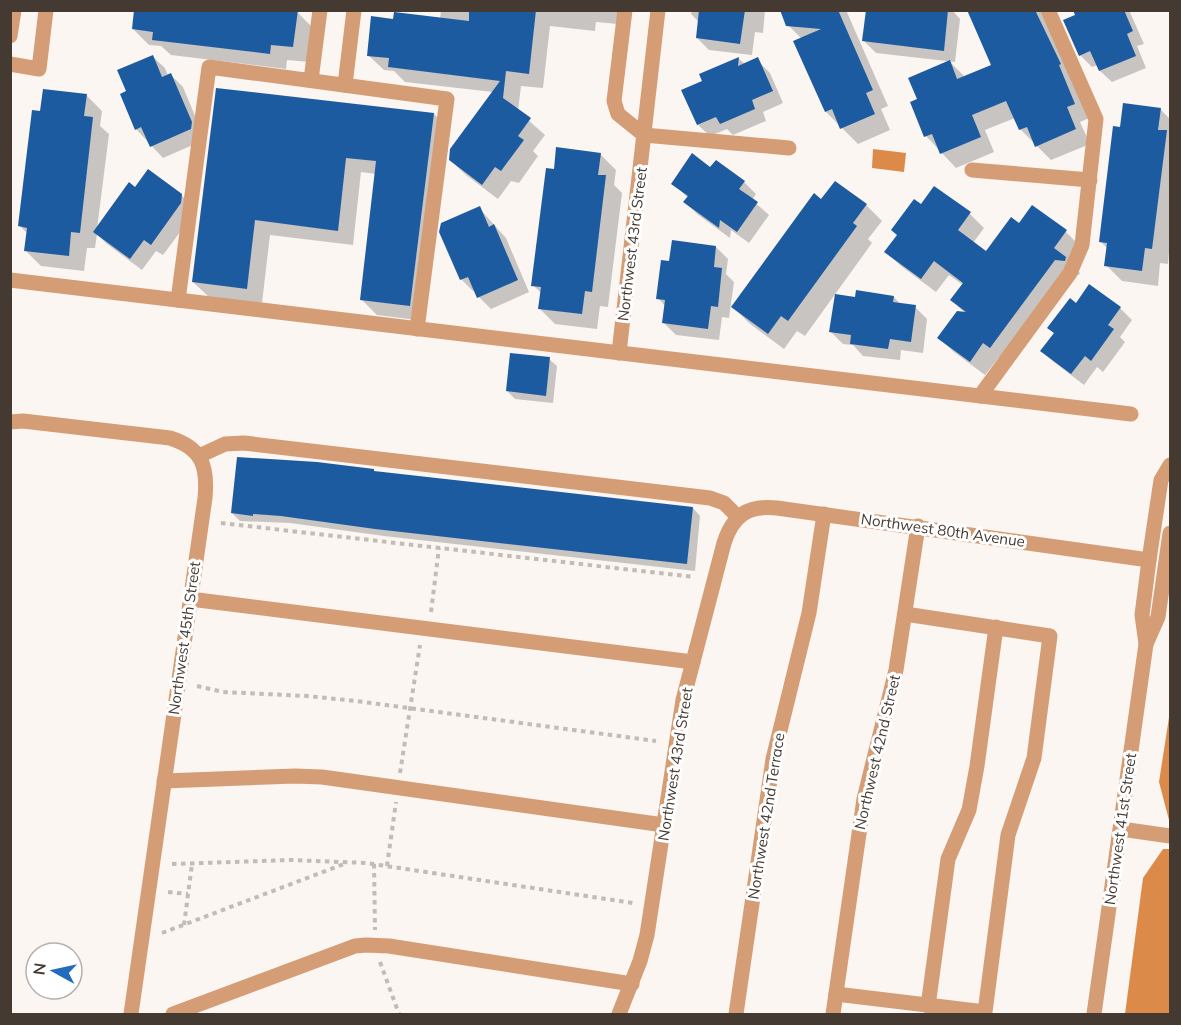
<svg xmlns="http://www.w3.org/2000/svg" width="1181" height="1025" font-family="Mulish,sans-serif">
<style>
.water{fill:#db8a49}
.shadow{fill:#0003}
.building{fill:#1d5ba0}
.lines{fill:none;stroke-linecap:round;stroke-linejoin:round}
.path{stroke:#c2bcb6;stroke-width:4;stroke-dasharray:4.5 4.5;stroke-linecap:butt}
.minor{stroke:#d49d75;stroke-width:15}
.labels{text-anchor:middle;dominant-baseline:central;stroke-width:6;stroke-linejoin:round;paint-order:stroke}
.street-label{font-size:15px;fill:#453a32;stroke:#fff}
</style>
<rect width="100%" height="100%" fill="#fbf6f2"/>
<g class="water">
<path d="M873,149L906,153L904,172L872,168Z"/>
<path d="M1170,711V820H1169L1159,782Z"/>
<path d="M1163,849H1170V1014H1125L1143,878Z"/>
</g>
<g class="shadow">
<path d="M441,10H620L618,24L596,22L595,31L550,26L543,88L521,86L518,111L545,135L533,151L538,156L519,183L511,181L498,199L466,175L450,160L493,92L405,82L394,71L384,70L368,55L395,20L440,19Z"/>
<path d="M692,10H765L763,33L755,32L752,55L709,50L697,38L699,22L691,14Z"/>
<path d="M781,10H846L888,106L881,109L890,130L858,144L826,112L802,39L788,25Z"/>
<path d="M867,10H952L960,19L955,62L876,53L864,41Z"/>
<path d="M969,10H1042L1089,118L1080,122L1090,144L1051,160L1020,129L1015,118L985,130L994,152L956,168L926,136L911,103L919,100L950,62L965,77L993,66Z"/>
<path d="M1075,10H1129L1144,44L1137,46L1146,68L1112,82L1100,71L1098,65L1092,67L1080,55L1077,16Z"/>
<path d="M297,12L313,28L309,62L287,60L286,69L171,55L161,46L149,45L133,29Z"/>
<path d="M153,57L165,68L168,76L171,75L183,87L203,135L202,141L163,158L136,129L128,92Z"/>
<path d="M738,58L745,64L758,61L770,73L783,103L763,112L766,121L733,135L727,129L710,136L698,125L704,82Z"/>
<path d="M217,89L434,114L449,130L425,321L377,315L362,300L376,174L361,172L353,245L270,235L262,303L209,297L193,282Z"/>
<path d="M86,95L102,111L100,126L109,134L97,229L135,189L181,195L194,207L192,216L163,255L156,251L142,270L107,244L97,234L95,248H87L84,271L41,266L25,250L27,233L20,226L42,112Z"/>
<path d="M1160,109L1170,119V241L1168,264L1160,263L1158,286L1122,281L1106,265L1108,249L1100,241Z"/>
<path d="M600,154L616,170L614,185L622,193L608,307L600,306L597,329L555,324L539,308L541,293L533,285L555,170Z"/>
<path d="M711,169L744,182L756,194L752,200L769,215L749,243L731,230L730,238L697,214L685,202L688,198L673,183Z"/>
<path d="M935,188L970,214L984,228L973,243L986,253L1020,226L1066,232L1080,246L1069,262L1080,273L1079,275L1070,274L1005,361L999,357L985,375L954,352L939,338L966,314L952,300L963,285L949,275L936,292L901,266L886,252Z"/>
<path d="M822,201L866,205L882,221L868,239L872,243L805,336L797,331L784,349L749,323L733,307Z"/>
<path d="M479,208L506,238L529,292L491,309L479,297L476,290L473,291L461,279Z"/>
<path d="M716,247L728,259L726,274L734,282L729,318L722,317L719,340L676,335L664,323L666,307L658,298L670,263Z"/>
<path d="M894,297L901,305L915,307L927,319L923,353L901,350L900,360L863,356L853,345L843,344L831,332L857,299Z"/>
<path d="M1076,305L1120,308L1132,320L1120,337L1125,342L1103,372L1097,367L1084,385L1054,362L1042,351Z"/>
<path d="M549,359L557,366L553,403L515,399L507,391Z"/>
<path d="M375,473L693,508L700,516L695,571L384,536L290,523L240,521L232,513Z"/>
</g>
<g class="building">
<path d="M134,10H298L293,47L271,45L270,54L152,40L153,32L132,29Z"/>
<path d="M469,10H536L529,74L506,71L503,98L531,118L518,136L524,140L501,171L495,167L482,185L449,160L450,149L500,81L388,67L389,58L367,56L371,16L393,19L394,12L469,21Z"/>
<path d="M699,10H745L740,44L696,38Z"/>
<path d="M780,10H838L873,90L866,93L875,114L840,129L832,109L825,112L793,41L821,29L786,26Z"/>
<path d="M866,10H948L944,51L862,41Z"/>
<path d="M967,10H1035L1061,64L1059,65L1075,104L1067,107L1076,129L1035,147L1027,127L1019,130L1006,101L972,115L981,137L940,154L932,134L924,137L910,102L917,99L908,78L950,60L957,79L991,65Z"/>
<path d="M1073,10H1124L1133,31L1127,34L1136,56L1099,71L1090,51L1079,56L1063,20L1075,15Z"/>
<path d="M153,55L162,77L171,73L192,122L191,129L150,147L141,127L135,130L120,94L126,91L117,70Z"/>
<path d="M739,57L738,66L758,57L773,91L752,100L755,109L720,124L716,117L697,125L681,90L702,81L699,74Z"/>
<path d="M216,88L434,113L410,306L360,300L376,161L346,158L338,231L255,220L247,289L192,282Z"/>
<path d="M43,89L87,94L84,116L93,117L80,233L71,232L69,256L24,251L27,228L18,226L32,110L40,111Z"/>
<path d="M1123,103L1161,108L1158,130H1167L1152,249L1145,248L1142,271L1104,266L1107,243L1099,242L1113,126L1120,127Z"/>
<path d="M556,147L601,153L598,175H606L592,292L585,291L582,314L538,309L541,287L531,286L546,168L554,169Z"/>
<path d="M692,153L710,167L716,160L745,181L739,189L758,202L737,232L720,220L719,228L683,202L688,196L671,184Z"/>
<path d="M148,169L182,194L181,203L151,245L144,240L130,259L93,232L129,182L135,187Z"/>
<path d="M835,181L867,204L853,223L857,226L788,321L781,316L768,334L731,307L814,193L821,199Z"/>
<path d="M934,186L971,212L958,230L986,251L1011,217L1019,223L1032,205L1067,230L1054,248L1066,257L1065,261L1055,260L990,348L983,343L970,362L937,338L957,311L966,312L950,300L963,283L934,261L921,279L884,252L897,235L891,230L914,199L921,204Z"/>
<path d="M480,206L489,227L494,224L518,280L477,298L468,277L460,280L439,232L441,223Z"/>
<path d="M672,240L716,246L714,267L722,268L718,307L711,306L708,329L662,323L665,300L656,299L661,260L669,261Z"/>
<path d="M1089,284L1121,307L1108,325L1114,329L1091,361L1085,356L1071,374L1040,351L1054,333L1047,328L1070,298L1076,303Z"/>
<path d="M856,290L894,296L893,302L916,305L911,342L890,339L888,349L850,344L851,335L829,332L835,294L855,297Z"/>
<path d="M510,353L550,357L546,396L506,391Z"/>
<path d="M237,457L317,462L374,469V471L693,507L687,564L375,529L281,516L253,514V516L231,513Z"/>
</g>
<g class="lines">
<g class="path">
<path d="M221,523L694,577"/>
<path d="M431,612L439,548"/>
<path d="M197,686L223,692L307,696L356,701L656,741"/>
<path d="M400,773L420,645"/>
<path d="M172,864L291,860L366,863L633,903"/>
<path d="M374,864L375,930"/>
<path d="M387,866L396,802"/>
<path d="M168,892L188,894"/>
<path d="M184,925L192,864"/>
<path d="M162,933L344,864"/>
<path d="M380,962L399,1014"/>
</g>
<g class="minor">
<path d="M625,10L614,101L618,114L644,135"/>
<path d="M10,36L14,10"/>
<path d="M10,64L39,69L46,10"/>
<path d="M311,80L320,10"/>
<path d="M345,85L354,10"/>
<path d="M644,135L789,148"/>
<path d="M972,170L1090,180"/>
<path d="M10,280L1131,414"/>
<path d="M178,300L209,67L447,99L417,329"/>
<path d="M619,353L658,10"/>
<path d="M980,396L1070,273L1082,245L1096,119L1048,10"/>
<path d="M10,422L23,421L170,438C202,448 208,466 205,498L131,1014"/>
<path d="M199,456L225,444L244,443L710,498L724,503L738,517"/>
<path d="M190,599L693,662"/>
<path d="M1146,644L1158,617L1170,533"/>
<path d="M164,781L295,776L322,777L664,825"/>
<path d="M1121,829L1170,836"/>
<path d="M836,994L985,1012L1008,835L1034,758L1050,636L905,614"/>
<path d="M928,1006L948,859L969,810L977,766L996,627"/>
<path d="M173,1014L355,946L366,945L389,946L632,984"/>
<path d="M619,1014L640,961L647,935L683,700L724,543C733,515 748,505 777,508L1149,560"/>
<path d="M736,1014L773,759L809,613L824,514"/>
<path d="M833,1014L864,799L896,670L918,526"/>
<path d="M1094,1014L1146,644L1142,615L1149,560L1161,480L1170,465"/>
</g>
</g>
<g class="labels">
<g class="street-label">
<text transform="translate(632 244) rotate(-83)">Northwest 43rd Street</text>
<text transform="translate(943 530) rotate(8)">Northwest 80th Avenue</text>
<text transform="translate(184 638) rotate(-82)">Northwest 45th Street</text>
<text transform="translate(877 752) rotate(-77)">Northwest 42nd Street</text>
<text transform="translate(675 764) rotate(-81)">Northwest 43rd Street</text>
<text transform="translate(766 816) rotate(-81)">Northwest 42nd Terrace</text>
<text transform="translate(1120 829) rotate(-82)">Northwest 41st Street</text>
</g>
</g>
<rect width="1181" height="1025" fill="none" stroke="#453a32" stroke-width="24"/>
<g transform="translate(54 971) rotate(278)"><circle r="28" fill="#ffffff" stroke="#b5b0ad" stroke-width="1.5"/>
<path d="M0-4.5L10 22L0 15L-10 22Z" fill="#236bbc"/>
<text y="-9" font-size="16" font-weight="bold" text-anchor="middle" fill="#453a32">N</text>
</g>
</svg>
